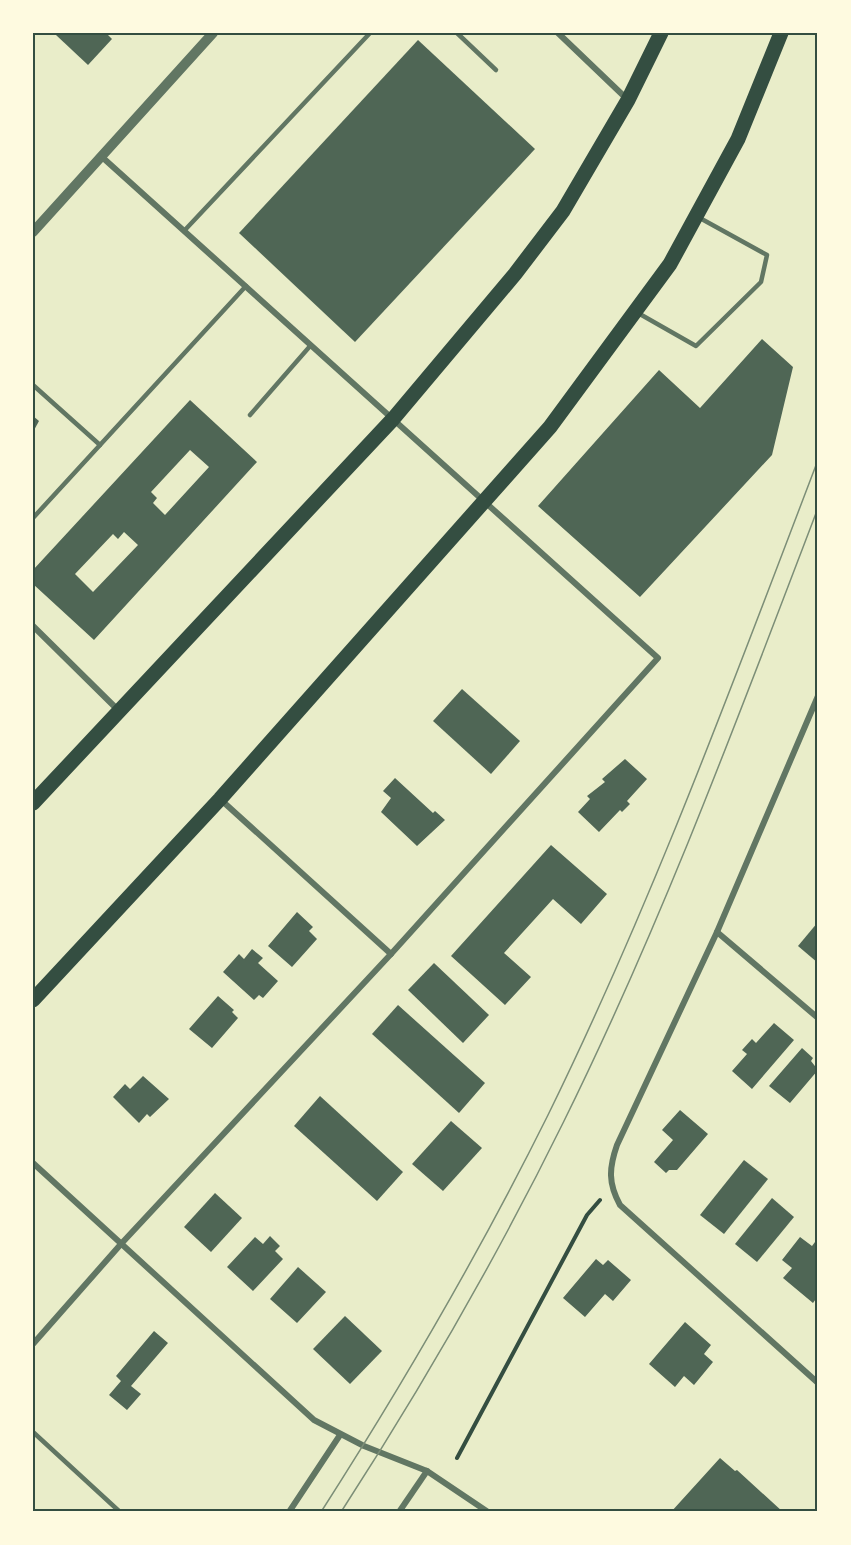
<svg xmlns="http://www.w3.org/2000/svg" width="851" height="1545" font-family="'Varela Round',sans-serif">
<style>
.building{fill:#4f6655;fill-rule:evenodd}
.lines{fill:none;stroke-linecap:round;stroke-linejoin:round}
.path{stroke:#344e41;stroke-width:4}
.service{stroke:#617663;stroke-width:4.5}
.minor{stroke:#617663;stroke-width:6}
.tertiary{stroke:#617663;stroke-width:10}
.primary{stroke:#344e41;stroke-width:15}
.tram{stroke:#7c8e77;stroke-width:1.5}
.neatline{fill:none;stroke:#344e41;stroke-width:2}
</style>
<rect width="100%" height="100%" fill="#e9edc9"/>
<g class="building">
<path d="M58,33H106L112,39L88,65L56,35Z"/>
<path d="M418,40L535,149L355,342L239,233Z"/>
<path d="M762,339L793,367L772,455L640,597L538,506L659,370L700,408Z"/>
<path d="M190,400L257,462L94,640L33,584V570ZM190,450L209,467L165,515L153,503L157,498L151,492ZM124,532L138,545L93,592L75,574L113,534L118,539Z"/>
<path d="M33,416L39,421L33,432Z"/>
<path d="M462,689L520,741L491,774L433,721Z"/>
<path d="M625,759L647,779L627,801L630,804L622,812L620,810L599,832L578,812L590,799L587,796L605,782L602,779Z"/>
<path d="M395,778L433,813L435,811L445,820L417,846L381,812L391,798L383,791Z"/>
<path d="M551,845L607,894L581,924L553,899L504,953L531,977L505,1005L451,956Z"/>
<path d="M297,912L313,927L309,931L317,939L292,967L268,946Z"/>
<path d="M818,922V963L798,946Z"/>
<path d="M252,949L263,958L258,963L278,981L263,998L259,995L254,1000L223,972L239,954L244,959Z"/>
<path d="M434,963L489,1015L463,1043L408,990Z"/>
<path d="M218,996L234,1010L232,1012L238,1018L212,1048L189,1029Z"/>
<path d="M398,1005L485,1083L459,1113L372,1034Z"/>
<path d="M774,1023L794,1040L752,1089L732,1071L747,1054L742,1050L752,1039L756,1043Z"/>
<path d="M802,1048L813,1058L811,1061L818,1070L790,1103L769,1086Z"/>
<path d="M143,1076L169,1099L150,1117L147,1114L139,1123L113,1097L125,1084L130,1089Z"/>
<path d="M320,1096L403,1172L377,1201L294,1126Z"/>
<path d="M680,1110L708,1134L677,1170H669L666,1173L654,1162L673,1140L662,1130Z"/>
<path d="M451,1121L482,1148L443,1191L412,1164Z"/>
<path d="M744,1160L768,1179L724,1234L700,1215Z"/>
<path d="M215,1193L242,1218L211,1252L184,1227Z"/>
<path d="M772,1198L794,1217L757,1262L735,1244Z"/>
<path d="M270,1236L280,1246L275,1251L283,1259L253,1291L227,1267L255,1237L263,1244Z"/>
<path d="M800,1237L812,1246L818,1238V1296L813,1303L783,1278L792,1268L782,1260Z"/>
<path d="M596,1259L603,1265L608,1260L631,1280L613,1301L605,1294L585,1317L563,1298Z"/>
<path d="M298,1267L326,1292L297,1323L270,1299Z"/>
<path d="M345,1316L382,1351L350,1384L313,1349Z"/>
<path d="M685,1322L711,1345L704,1354L713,1362L694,1385L684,1376L675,1387L649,1364Z"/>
<path d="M154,1331L168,1343L131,1386L141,1394L127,1410L109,1395L121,1381L116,1376Z"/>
<path d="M720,1458L735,1471L737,1470L783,1512H671Z"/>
</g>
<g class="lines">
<path class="path" d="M457,1458L587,1215L600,1200"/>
<g class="service">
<path d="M457,33L496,70"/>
<path d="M184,231L370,33"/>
<path d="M638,313L696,346L761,282L767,255L698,217"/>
<path d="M33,385L100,445"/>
<path d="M250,415L311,345"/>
<path d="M33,518L246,286"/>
<path d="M33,1432L120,1512"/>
</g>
<g class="minor">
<path d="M558,33L628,100"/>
<path d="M33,626L118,710"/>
<path d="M818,696L717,932L617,1145C609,1168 608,1183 620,1205L818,1383"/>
<path d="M220,799L391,954"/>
<path d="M717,932L818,1018"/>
<path d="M33,1163L314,1420L364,1446L427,1471L488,1512"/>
<path d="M33,1344L121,1244L391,954L658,658L102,157"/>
<path d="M289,1512L340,1435"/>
<path d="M399,1512L427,1471"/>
</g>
<path class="tertiary" d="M33,232L213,33"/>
<g class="primary">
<path d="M33,803L393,419L515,274L563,211L628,100L661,33"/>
<path d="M33,1000L220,799L550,427L670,264L738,139L781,33"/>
</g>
<g class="tram">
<path d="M321,1512C403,1384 480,1252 548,1115C652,903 734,680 818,460"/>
<path d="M341,1512C422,1387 497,1257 563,1123C661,925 739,715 818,508"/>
</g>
</g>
<rect width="851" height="1545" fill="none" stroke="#fefae0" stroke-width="69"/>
<rect x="34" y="34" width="782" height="1476" class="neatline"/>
</svg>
